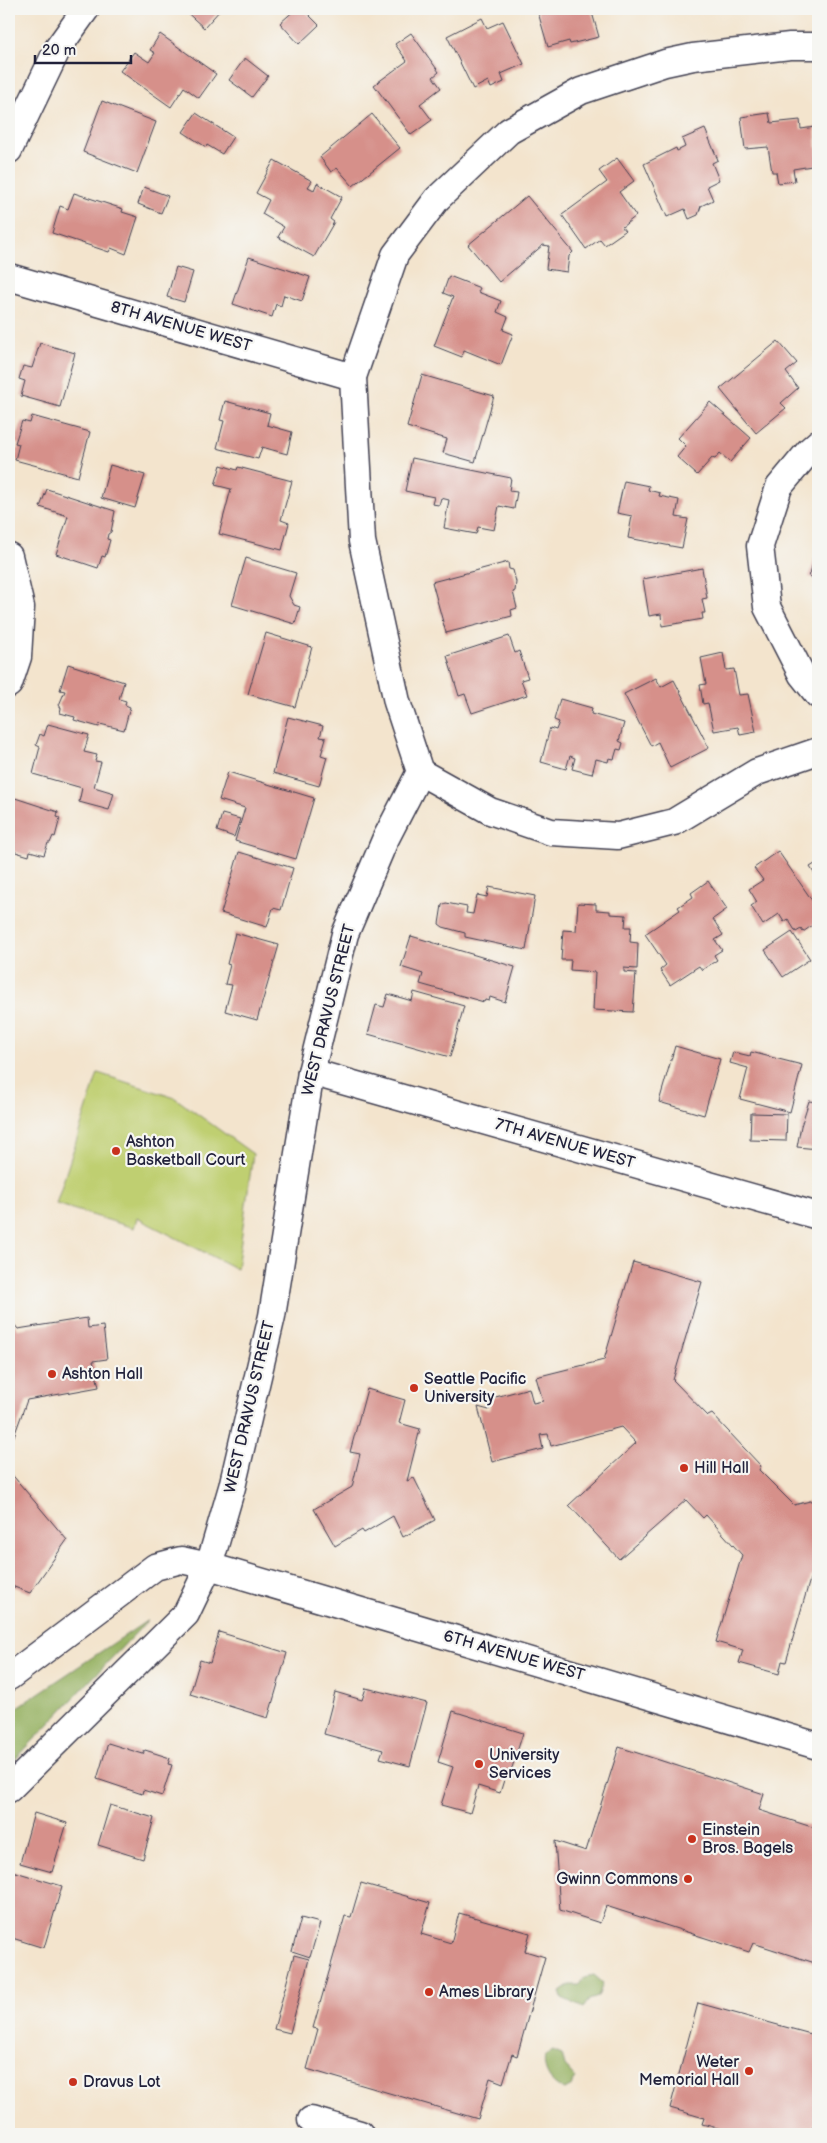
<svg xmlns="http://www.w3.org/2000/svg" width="827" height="2143" font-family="'Balsamiq Sans',sans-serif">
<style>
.green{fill:#bfcf71;stroke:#707856}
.forest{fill:#97b263;stroke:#5c6a4f}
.building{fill:#d6908a}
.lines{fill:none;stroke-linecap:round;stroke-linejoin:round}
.street-casing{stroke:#413f51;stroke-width:29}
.street{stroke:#fff;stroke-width:26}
.poi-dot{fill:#c8321e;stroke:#f6f6f2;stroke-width:2}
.labels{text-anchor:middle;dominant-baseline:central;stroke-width:4.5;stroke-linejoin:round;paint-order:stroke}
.street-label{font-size:16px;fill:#22223b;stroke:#f6f6f2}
.poi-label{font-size:16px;fill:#22223b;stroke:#f6f6f2;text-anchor:start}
</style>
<rect width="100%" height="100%" fill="#f6f6f2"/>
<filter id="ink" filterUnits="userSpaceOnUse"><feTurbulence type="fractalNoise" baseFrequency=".02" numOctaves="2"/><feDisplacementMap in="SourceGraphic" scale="10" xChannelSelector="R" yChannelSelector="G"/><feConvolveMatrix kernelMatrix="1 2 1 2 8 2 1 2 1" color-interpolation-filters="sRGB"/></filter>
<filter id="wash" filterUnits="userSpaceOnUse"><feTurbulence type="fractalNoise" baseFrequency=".0096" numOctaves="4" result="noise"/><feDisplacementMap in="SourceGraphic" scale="20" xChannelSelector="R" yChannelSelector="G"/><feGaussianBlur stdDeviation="1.12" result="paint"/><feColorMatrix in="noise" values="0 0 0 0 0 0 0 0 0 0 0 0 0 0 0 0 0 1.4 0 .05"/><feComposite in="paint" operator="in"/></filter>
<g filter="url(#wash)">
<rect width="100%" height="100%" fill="#f3e4cd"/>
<path class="green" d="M98,1073L175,1098L253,1154L237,1269L137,1218L134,1228L56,1204Z"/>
<g class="forest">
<path d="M148,1620L9,1766V1713Z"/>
<path d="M594,1975L603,1983L598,1997L589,2000L583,2008L562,1998L560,1992L570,1985H579L584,1977Z"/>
<path d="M552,2051L562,2055L565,2066L576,2078L572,2085L565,2089C550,2085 542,2069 545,2055Z"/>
</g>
<g id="blocks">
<g class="building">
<path d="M183,9H221L204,28Z"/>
<path d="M296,9H303L319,25L299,44L280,23Z"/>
<path d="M537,9H591L599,37L570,44L569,41L548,47Z"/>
<path d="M482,18L487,28L503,21L524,64L501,74L504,82L491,88L488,81L473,89L447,36Z"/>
<path d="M411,33L439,72L433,77L441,88L420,104L432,120L411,135L374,85L407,61L395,44Z"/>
<path d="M160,34L216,74L199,98L184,87L171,107L120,71L134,52L149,62L155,53L150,50Z"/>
<path d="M245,58L268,76L252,97L229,80Z"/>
<path d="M102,101L156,122L137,173L83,152Z"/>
<path d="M196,113L233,137L222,154L207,145L206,147L183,132Z"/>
<path d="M769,113L771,123L800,120L801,129L815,127L818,165L793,169L795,181L778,183L776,172H772L768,147L745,149L741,117Z"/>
<path d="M372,114L400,148L353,186L337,168L331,172L320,157Z"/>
<path d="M705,129L718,160L712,163L719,180L707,186L713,200L701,206L698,215L689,219L685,209L667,217L644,164L676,148L677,151L685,147L682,139Z"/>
<path d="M617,158L634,181L619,192L636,216L622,227L625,231L605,245L600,239L586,249L562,215L607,182L599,171Z"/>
<path d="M274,160L312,181L308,187L314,190L317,183L342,197L330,219L334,222L314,257L278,237L284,227L262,214L269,200L256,193Z"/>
<path d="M144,187L168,196L161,213L138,204Z"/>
<path d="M74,193L123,209L122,212L138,217L126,254L111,248L109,252L52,233L60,206L68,209Z"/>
<path d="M527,196L573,252L569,256L567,272L546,269L549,246L543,245L499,282L468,245Z"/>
<path d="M249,257L310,277L302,301L284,295L281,306L276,304L272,317L233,304Z"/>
<path d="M176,267L193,272L184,302L167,297Z"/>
<path d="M449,276L480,288L478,292L501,301L497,312L508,317L503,330L513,334L501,365L464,350L462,357L434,346L453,297L443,293Z"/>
<path d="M778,341L797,363L786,372L798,388L781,403L786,408L756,433L720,389Z"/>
<path d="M40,343L75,353L60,407L21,396L25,381L19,379L23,366L32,368Z"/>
<path d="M422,375L494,396L475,462L443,453L447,439L407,427Z"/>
<path d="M225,401L270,413L267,425L292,432L287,454L262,447L258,459L217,448L224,421L220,420Z"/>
<path d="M710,402L751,438L730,462L720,453L715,459L712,458L697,475L677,457L686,446L678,438Z"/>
<path d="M32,416L90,432L78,477L15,460L19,444L15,443L22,421L30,423Z"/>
<path d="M412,458L511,478L509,491L517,492L514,509L499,506L494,530L478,527L476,534L444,528L449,500L441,498L439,505L432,504L434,497L405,491Z"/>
<path d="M110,465L145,475L135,508L101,498Z"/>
<path d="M221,465L237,470L238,467L292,481L281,520L289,523L282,550L219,534L231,489L215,485Z"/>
<path d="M624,481L649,486L648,490L660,493L659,496L679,500L676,517L688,519L682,548L628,538L632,516L617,513Z"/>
<path d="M47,489L115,511L111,532L108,534L107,539L110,540L105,557L102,556L98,568L56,554L68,516L40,507Z"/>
<path d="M818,547V579L809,577Z"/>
<path d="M246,558L296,573L289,596L294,605L300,607L295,624L232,605Z"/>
<path d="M508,562L509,569L513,570L516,582L515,591L513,592L517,608L511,610L512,616L446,633L432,582Z"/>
<path d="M702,568L707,598L702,599L705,613H702L703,619L662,626L661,614L649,616L643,579Z"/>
<path d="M266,633L312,647L295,707L248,694Z"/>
<path d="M509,636L515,653L519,651L528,678L521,680L527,695L472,713L465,694L459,696L447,656Z"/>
<path d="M723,653L726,670L734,669L739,695L748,694L756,732L740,735L738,727L714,731L708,703L703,704L700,685L706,684L701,658Z"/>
<path d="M68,664L124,682L119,699L126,701L125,705L130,707L124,730L100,724L99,727L74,720L75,717L60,713L61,708L59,705L65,691L60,690Z"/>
<path d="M656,678L661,687L674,680L709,748L670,768L658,742L651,746L624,694Z"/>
<path d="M560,699L592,708L591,714L624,723L619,741L623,743L621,750L617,749L614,759L609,758L608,762L596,759L592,774L572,769L575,758L570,756L566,769L541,762L550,728L556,730L559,722L554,720Z"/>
<path d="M288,717L323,726L320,737L326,738L321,755L327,757L319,786L273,773Z"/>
<path d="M48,724L89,735L84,752L97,755L95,761L101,762L94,787L114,793L109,810L79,802L82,788L33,774L40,747L36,745L40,734L44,736Z"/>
<path d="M228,772L314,798L296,859L235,841L245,808L219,800Z"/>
<path d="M9,796L58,812L57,817L60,818L55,837L53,836L50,843H48L44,855L30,851L29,856L9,850Z"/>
<path d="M222,814L240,819L234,837L217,831Z"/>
<path d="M778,851L818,909V917L815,920L817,922L803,932L801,929L796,932L788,919L784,922L779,914L763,925L751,906L757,902L749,889L763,880L754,868Z"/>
<path d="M239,852L293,868L281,910L273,908L267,927L221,913Z"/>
<path d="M818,862V879L810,867Z"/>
<path d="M708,881L727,909L713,919L723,935L715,940L722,950L714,955L717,960L702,970L699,966L670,985L660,970L666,965L645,934L680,910L678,907L693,897L691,893Z"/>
<path d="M489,887L535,896L526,950L465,937V933L443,927L439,924L442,905L446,903L467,907L466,913L473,914L477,895L487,897Z"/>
<path d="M578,903L596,904V910L610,911V914L626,915L625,927H631L630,942L638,943L637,969L624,968V972L636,973L633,1012L593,1010L595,972L570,970L571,960H561L563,930L576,931Z"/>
<path d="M792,932L810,959L783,977L765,950Z"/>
<path d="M235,933L279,945L257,1020L225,1011L232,985L225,984L230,965L227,964Z"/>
<path d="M411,936L515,967L505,1002L490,997L489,1001L485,1000L484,1002L420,984L423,974L401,967Z"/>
<path d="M414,992L464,1006L450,1057L368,1034L376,1005L384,1007L388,994L412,1001Z"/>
<path d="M675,1046L720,1059L704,1115L659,1102Z"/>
<path d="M733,1052L750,1056L751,1052L802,1065L790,1112L740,1099L748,1068L730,1063Z"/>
<path d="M809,1101L818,1102V1149L797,1147L801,1126Z"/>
<path d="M751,1113L787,1114L786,1141L750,1140Z"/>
<path d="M633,1262L702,1282L673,1380L708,1416L712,1414L761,1466L759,1470L794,1505L818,1499V1574L811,1576L786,1662L782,1661L779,1674L739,1663L743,1650L716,1642L742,1555L706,1515L703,1518L686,1500L619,1559L569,1505L636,1443L621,1427L551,1446L548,1434L540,1435L543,1449L492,1462L478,1407L489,1410L492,1398L529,1388L533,1403L543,1401L536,1377L604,1360Z"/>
<path d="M9,1318L18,1329L87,1318L88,1328L103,1326L107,1359L93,1361L99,1387L27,1400L9,1450Z"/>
<path d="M367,1389L405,1400L399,1423L420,1429L407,1481L414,1478L435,1520L403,1537L393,1516L364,1533L362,1530L335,1546L314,1509L352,1487L360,1454L350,1452Z"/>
<path d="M9,1471L67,1540L30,1593L9,1585Z"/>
<path d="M219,1632L287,1653L268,1718L190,1694L200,1660L210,1663Z"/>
<path d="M366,1688L427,1703L410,1766L380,1758L383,1750L324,1734L335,1692L362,1700Z"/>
<path d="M453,1711L523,1733L511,1771L507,1770L500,1793L478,1786L470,1813L441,1805L453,1767L438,1762Z"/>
<path d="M108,1743L143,1754L145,1750L170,1758L168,1764L172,1765L162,1796L143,1790L142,1794L97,1779Z"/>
<path d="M619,1747L764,1794L759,1810L818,1829V1964L753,1943L749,1952L606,1906L600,1923L560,1910L555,1841L586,1851Z"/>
<path d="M110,1805L154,1818L143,1859L98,1845Z"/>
<path d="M34,1813L67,1823L52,1872L20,1863Z"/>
<path d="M9,1870L62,1886L44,1948L9,1937Z"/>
<path d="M361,1883L430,1903L421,1934L451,1943L459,1913L530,1933L525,1951L545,1957L517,2056L512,2054L503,2083L490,2078L478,2119L307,2069L318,2029L313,2028L345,1916L351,1917Z"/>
<path d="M301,1918L320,1923L310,1957L292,1951Z"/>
<path d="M294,1955L309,1959L290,2033L274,2029Z"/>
<path d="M698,2003L818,2036V2107L811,2134H741L702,2124L704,2118L670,2108Z"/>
</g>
</g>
</g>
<g filter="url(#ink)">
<use href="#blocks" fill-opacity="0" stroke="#413f51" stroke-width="1"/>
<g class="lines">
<g class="street-casing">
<g id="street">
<path d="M9,150L58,48L86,9"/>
<path d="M9,277L353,377"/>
<path d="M818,443L809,451L779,487L760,546L767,607L802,675L818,695"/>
<path d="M9,556L21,607L18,657L9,684"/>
<path d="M420,772L490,811L551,832L618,836L674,822L757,772L818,751"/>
<path d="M311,1072L818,1216"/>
<path d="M9,1677L155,1567L181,1560L209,1566L232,1487L272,1316L311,1072L345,934L385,840L420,772L397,702L362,541L353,377L395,255L437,199L509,131L581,91L665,63L693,57L790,46H818"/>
<path d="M9,1789L186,1614L209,1566L818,1746"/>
<path d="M311,2120L360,2134"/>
</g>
</g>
<use href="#street" class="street"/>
</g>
</g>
<g class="poi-dot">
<circle cx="116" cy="1151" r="5"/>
<circle cx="52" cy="1374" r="5"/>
<circle cx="414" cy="1388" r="5"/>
<circle cx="684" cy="1468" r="5"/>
<circle cx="479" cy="1764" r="5"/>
<circle cx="692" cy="1839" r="5"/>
<circle cx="688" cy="1879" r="5"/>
<circle cx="429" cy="1992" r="5"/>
<circle cx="749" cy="2071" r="5"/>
<circle cx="73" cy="2082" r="5"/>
</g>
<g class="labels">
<g class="street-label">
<text transform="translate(181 327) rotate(16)">8TH AVENUE WEST</text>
<text transform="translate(329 1010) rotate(-76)">WEST DRAVUS STREET</text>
<text transform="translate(565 1144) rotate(16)">7TH AVENUE WEST</text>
<text transform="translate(250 1407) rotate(-77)">WEST DRAVUS STREET</text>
<text transform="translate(514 1656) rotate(16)">6TH AVENUE WEST</text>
</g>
<g class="poi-label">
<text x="126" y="1142">Ashton<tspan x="126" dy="18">Basketball Court</tspan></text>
<text x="62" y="1374">Ashton Hall</text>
<text x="424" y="1379">Seattle Pacific<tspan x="424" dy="18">University</tspan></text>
<text x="694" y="1468">Hill Hall</text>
<text x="489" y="1755">University<tspan x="489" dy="18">Services</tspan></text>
<text x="702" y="1830">Einstein<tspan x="702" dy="18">Bros. Bagels</tspan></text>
<text x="678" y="1879" text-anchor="end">Gwinn Commons</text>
<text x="439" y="1992">Ames Library</text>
<text x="739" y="2062" text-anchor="end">Weter<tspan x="739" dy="18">Memorial Hall</tspan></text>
<text x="83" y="2082">Dravus Lot</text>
</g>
</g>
<rect width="827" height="2143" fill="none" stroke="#f6f6f2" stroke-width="30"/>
<path d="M35 55v8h96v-8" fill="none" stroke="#22223b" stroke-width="2.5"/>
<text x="42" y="55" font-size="15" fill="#22223b" stroke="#f6f6f2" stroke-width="4" paint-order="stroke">20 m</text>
</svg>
